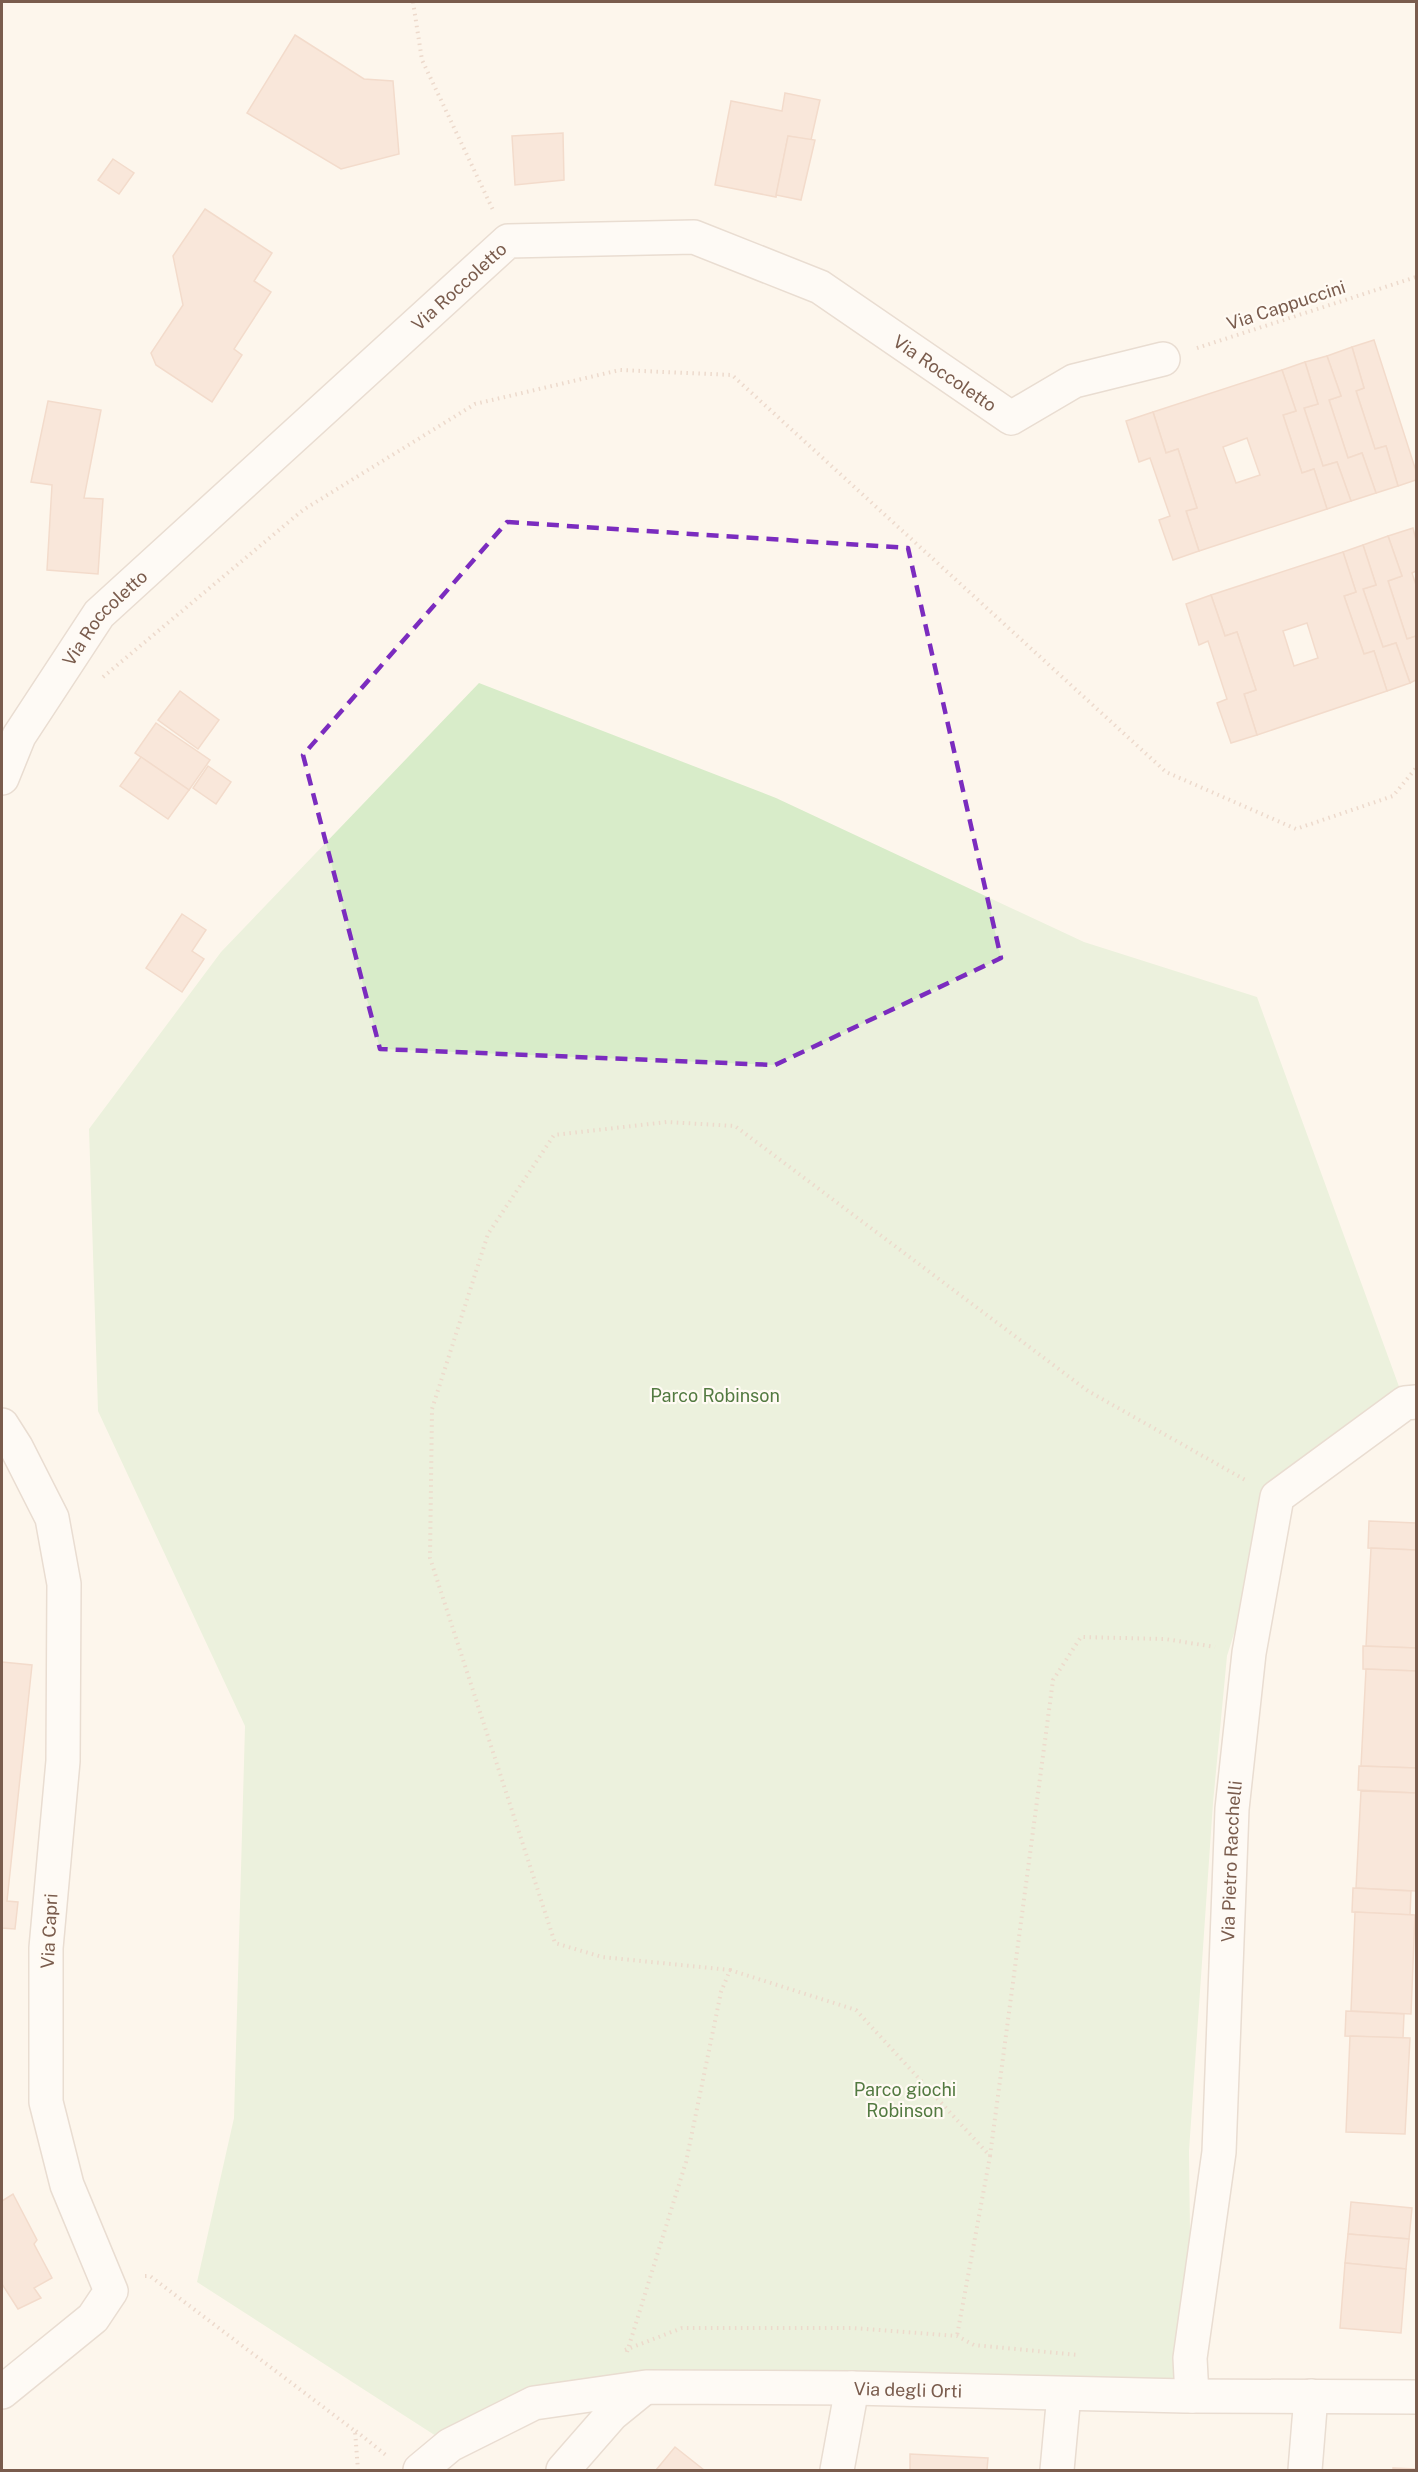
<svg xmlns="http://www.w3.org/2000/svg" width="1418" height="2472" font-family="'Public Sans',sans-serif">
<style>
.green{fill:#d8ecc9}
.building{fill:#f3d5c3;stroke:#e6bba3;stroke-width:1.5;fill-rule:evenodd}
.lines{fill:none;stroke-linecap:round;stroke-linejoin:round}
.minor-casing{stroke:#d1beb0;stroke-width:36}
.path{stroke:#d9b8a5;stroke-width:4;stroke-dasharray:1.5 4.5;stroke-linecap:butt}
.minor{stroke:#fff;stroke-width:33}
.marked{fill:none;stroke:#7b2cbf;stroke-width:4.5;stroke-dasharray:12 8;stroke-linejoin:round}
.labels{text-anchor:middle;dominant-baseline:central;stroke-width:4.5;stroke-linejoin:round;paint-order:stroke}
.street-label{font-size:18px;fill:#7a5c4d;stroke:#fffaf3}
.park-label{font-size:18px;fill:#537a41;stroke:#fffaf3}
</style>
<rect width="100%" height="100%" fill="#fdf6ec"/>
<path class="green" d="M479,683L776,798L1084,942L1257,997L1405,1403L1277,1497L1227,1656L1213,1803L1189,2151L1192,2396L646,2387L450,2445L197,2282L234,2118L245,1726L98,1411L89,1129L221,952Z"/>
<g class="building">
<path d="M295,35L364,79L393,81L399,154L341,169L247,113Z"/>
<path d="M785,93L820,100L811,140L788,136L776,197L715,185L731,101L782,111Z"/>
<path d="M563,133L564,180L515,185L512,136Z"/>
<path d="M788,136L815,140L801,200L776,195Z"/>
<path d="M113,159L134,173L119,194L98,180Z"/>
<path d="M205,209L272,253L254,281L271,292L234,349L242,355L212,402L156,365L151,353L183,305L173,256Z"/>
<path d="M1374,340L1416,471V480L1398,486L1386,446L1375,449L1356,391L1364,388L1352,347Z"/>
<path d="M1352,347L1364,388L1356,391L1375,449L1386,446L1398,486L1376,493L1362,453L1348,458L1329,400L1341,396L1327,356Z"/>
<path d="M1327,356L1341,396L1329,400L1348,458L1362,453L1376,493L1351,501L1337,462L1323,466L1304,408L1318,404L1305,362Z"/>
<path d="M1305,362L1318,404L1304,408L1323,466L1337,462L1351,501L1327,509L1314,469L1302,473L1283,415L1296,411L1282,370Z"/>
<path d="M1282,370L1296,411L1283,415L1302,473L1314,469L1327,509L1199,551L1186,511L1197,508L1178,449L1166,453L1153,412ZM1247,438L1260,475L1236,483L1223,447Z"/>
<path d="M48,401L101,410L84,498L103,499L98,574L47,570L52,485L31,482Z"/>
<path d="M1153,412L1166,453L1178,449L1197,508L1186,511L1199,551L1173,560L1159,520L1170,516L1150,458L1139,462L1126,421Z"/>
<path d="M1413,528L1416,540V571L1412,573L1416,585V636L1407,639L1388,581L1402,576L1388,536Z"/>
<path d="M1388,536L1402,576L1388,581L1407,639L1416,636V680L1410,683L1396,643L1383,647L1363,589L1376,585L1363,545Z"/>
<path d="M1363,545L1376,585L1363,589L1383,647L1396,643L1410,683L1387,691L1374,651L1364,654L1344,596L1356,592L1343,552Z"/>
<path d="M1343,552L1356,592L1344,596L1364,654L1374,651L1387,691L1257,735L1244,694L1256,690L1237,632L1225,636L1211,595ZM1307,623L1318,658L1294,666L1283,631Z"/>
<path d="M1211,595L1225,636L1237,632L1256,690L1244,694L1257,735L1231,743L1217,703L1227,699L1208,641L1199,645L1186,604Z"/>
<path d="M180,691L219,720L198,749L158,720Z"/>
<path d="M156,723L210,760L189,790L135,753Z"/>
<path d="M141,757L189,790L168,819L120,786Z"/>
<path d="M208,766L231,782L216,804L193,788Z"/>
<path d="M182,914L206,930L192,951L204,959L182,992L146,968Z"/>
<path d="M1369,1521L1416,1523V1550L1368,1548Z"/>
<path d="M1371,1548L1416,1550V1648L1366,1646Z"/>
<path d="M1363,1646L1416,1648V1671L1363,1669Z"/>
<path d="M2,1662L32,1665L7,1901L18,1902L15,1929L2,1928Z"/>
<path d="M1366,1669L1416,1671V1768L1361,1766Z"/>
<path d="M1359,1766L1416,1768V1793L1358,1790Z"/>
<path d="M1361,1791L1416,1793V1891L1356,1888Z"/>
<path d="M1353,1888L1411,1891L1410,1915L1352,1912Z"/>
<path d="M1355,1912L1415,1915L1411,2014L1351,2011Z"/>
<path d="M1346,2011L1404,2014L1403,2038L1345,2036Z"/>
<path d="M1350,2036L1410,2038L1405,2134L1346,2132Z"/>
<path d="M13,2194L37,2240L34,2244L52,2278L34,2288L41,2298L18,2309L2,2284V2201Z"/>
<path d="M1351,2202L1412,2208L1409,2239L1348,2234Z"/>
<path d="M1348,2234L1409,2239L1406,2269L1345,2263Z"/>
<path d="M1345,2263L1406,2269L1401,2333L1340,2328Z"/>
<path d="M675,2447L704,2470H656Z"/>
<path d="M910,2454L988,2458L987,2470H910Z"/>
<path d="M1393,2468L1416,2469V2470H1393Z"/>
</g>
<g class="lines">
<g class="minor-casing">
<g id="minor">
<path id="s1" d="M2,778L19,736L99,614L508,241L694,237L820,287L1011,418L1074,381L1163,359"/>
<path d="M2,1425L16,1447L52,1518L64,1584L63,1761L46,1948V2102L67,2185L111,2291L93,2318L2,2392"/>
<path id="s2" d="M1192,2396L1190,2358L1219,2152L1232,1809L1249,1653L1277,1497L1405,1403L1416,1402"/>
<path id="s3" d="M420,2470L450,2445L534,2403L646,2387L852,2388L1185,2396L1416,2397"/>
<path d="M563,2470L612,2414L644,2388"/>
<path d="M837,2470L852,2388"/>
<path d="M1057,2470L1064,2394"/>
<path d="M1305,2470L1311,2396"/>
</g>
</g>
<g class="path">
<path d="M413,2L422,60L493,210"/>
<path d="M1197,348L1416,277"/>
<path d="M103,677L303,510L475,404L620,370L732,375L1166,772L1296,829L1393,796L1416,768"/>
<path d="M730,1970L856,2010L990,2156L957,2336"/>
<path d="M990,2156L1053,1680L1081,1637L1165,1639L1215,1647"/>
<path d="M145,2276H150L355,2431L358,2470"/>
<path d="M625,2350L682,2328H853L957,2336L974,2345L1078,2355"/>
<path d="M627,2352L686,2162L721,1992L730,1970L602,1957L555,1943L430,1558L432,1409L488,1234L554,1135L667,1122L735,1126L1088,1391L1247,1481"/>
<path d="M356,2431L387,2456"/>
</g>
<use href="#minor" class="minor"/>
</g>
<path d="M0 0H1418V2472H0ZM507,522L908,548L1001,958L775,1065L380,1049L303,755Z" fill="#fdf6ec" fill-opacity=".55" fill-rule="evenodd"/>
<path class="marked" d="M507,522L908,548L1001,958L775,1065L380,1049L303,755Z"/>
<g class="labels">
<g class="street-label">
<text stroke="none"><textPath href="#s1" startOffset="678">Via Roccoletto</textPath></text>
<text transform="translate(1286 305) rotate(-18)">Via Cappuccini</text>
<text stroke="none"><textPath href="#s1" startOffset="1218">Via Roccoletto</textPath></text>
<text stroke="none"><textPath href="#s1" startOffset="192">Via Roccoletto</textPath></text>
<text stroke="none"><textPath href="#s2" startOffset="537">Via Pietro Racchelli</textPath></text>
<text transform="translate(49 1931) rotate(-87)">Via Capri</text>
<text stroke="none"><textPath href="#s3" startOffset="508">Via degli Orti</textPath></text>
</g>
<g class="park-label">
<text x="715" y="1395">Parco Robinson</text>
<text x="905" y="2089">Parco giochi<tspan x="905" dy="21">Robinson</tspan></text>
</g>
</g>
<rect width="1418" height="2472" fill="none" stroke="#7a5c4d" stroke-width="6"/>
</svg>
